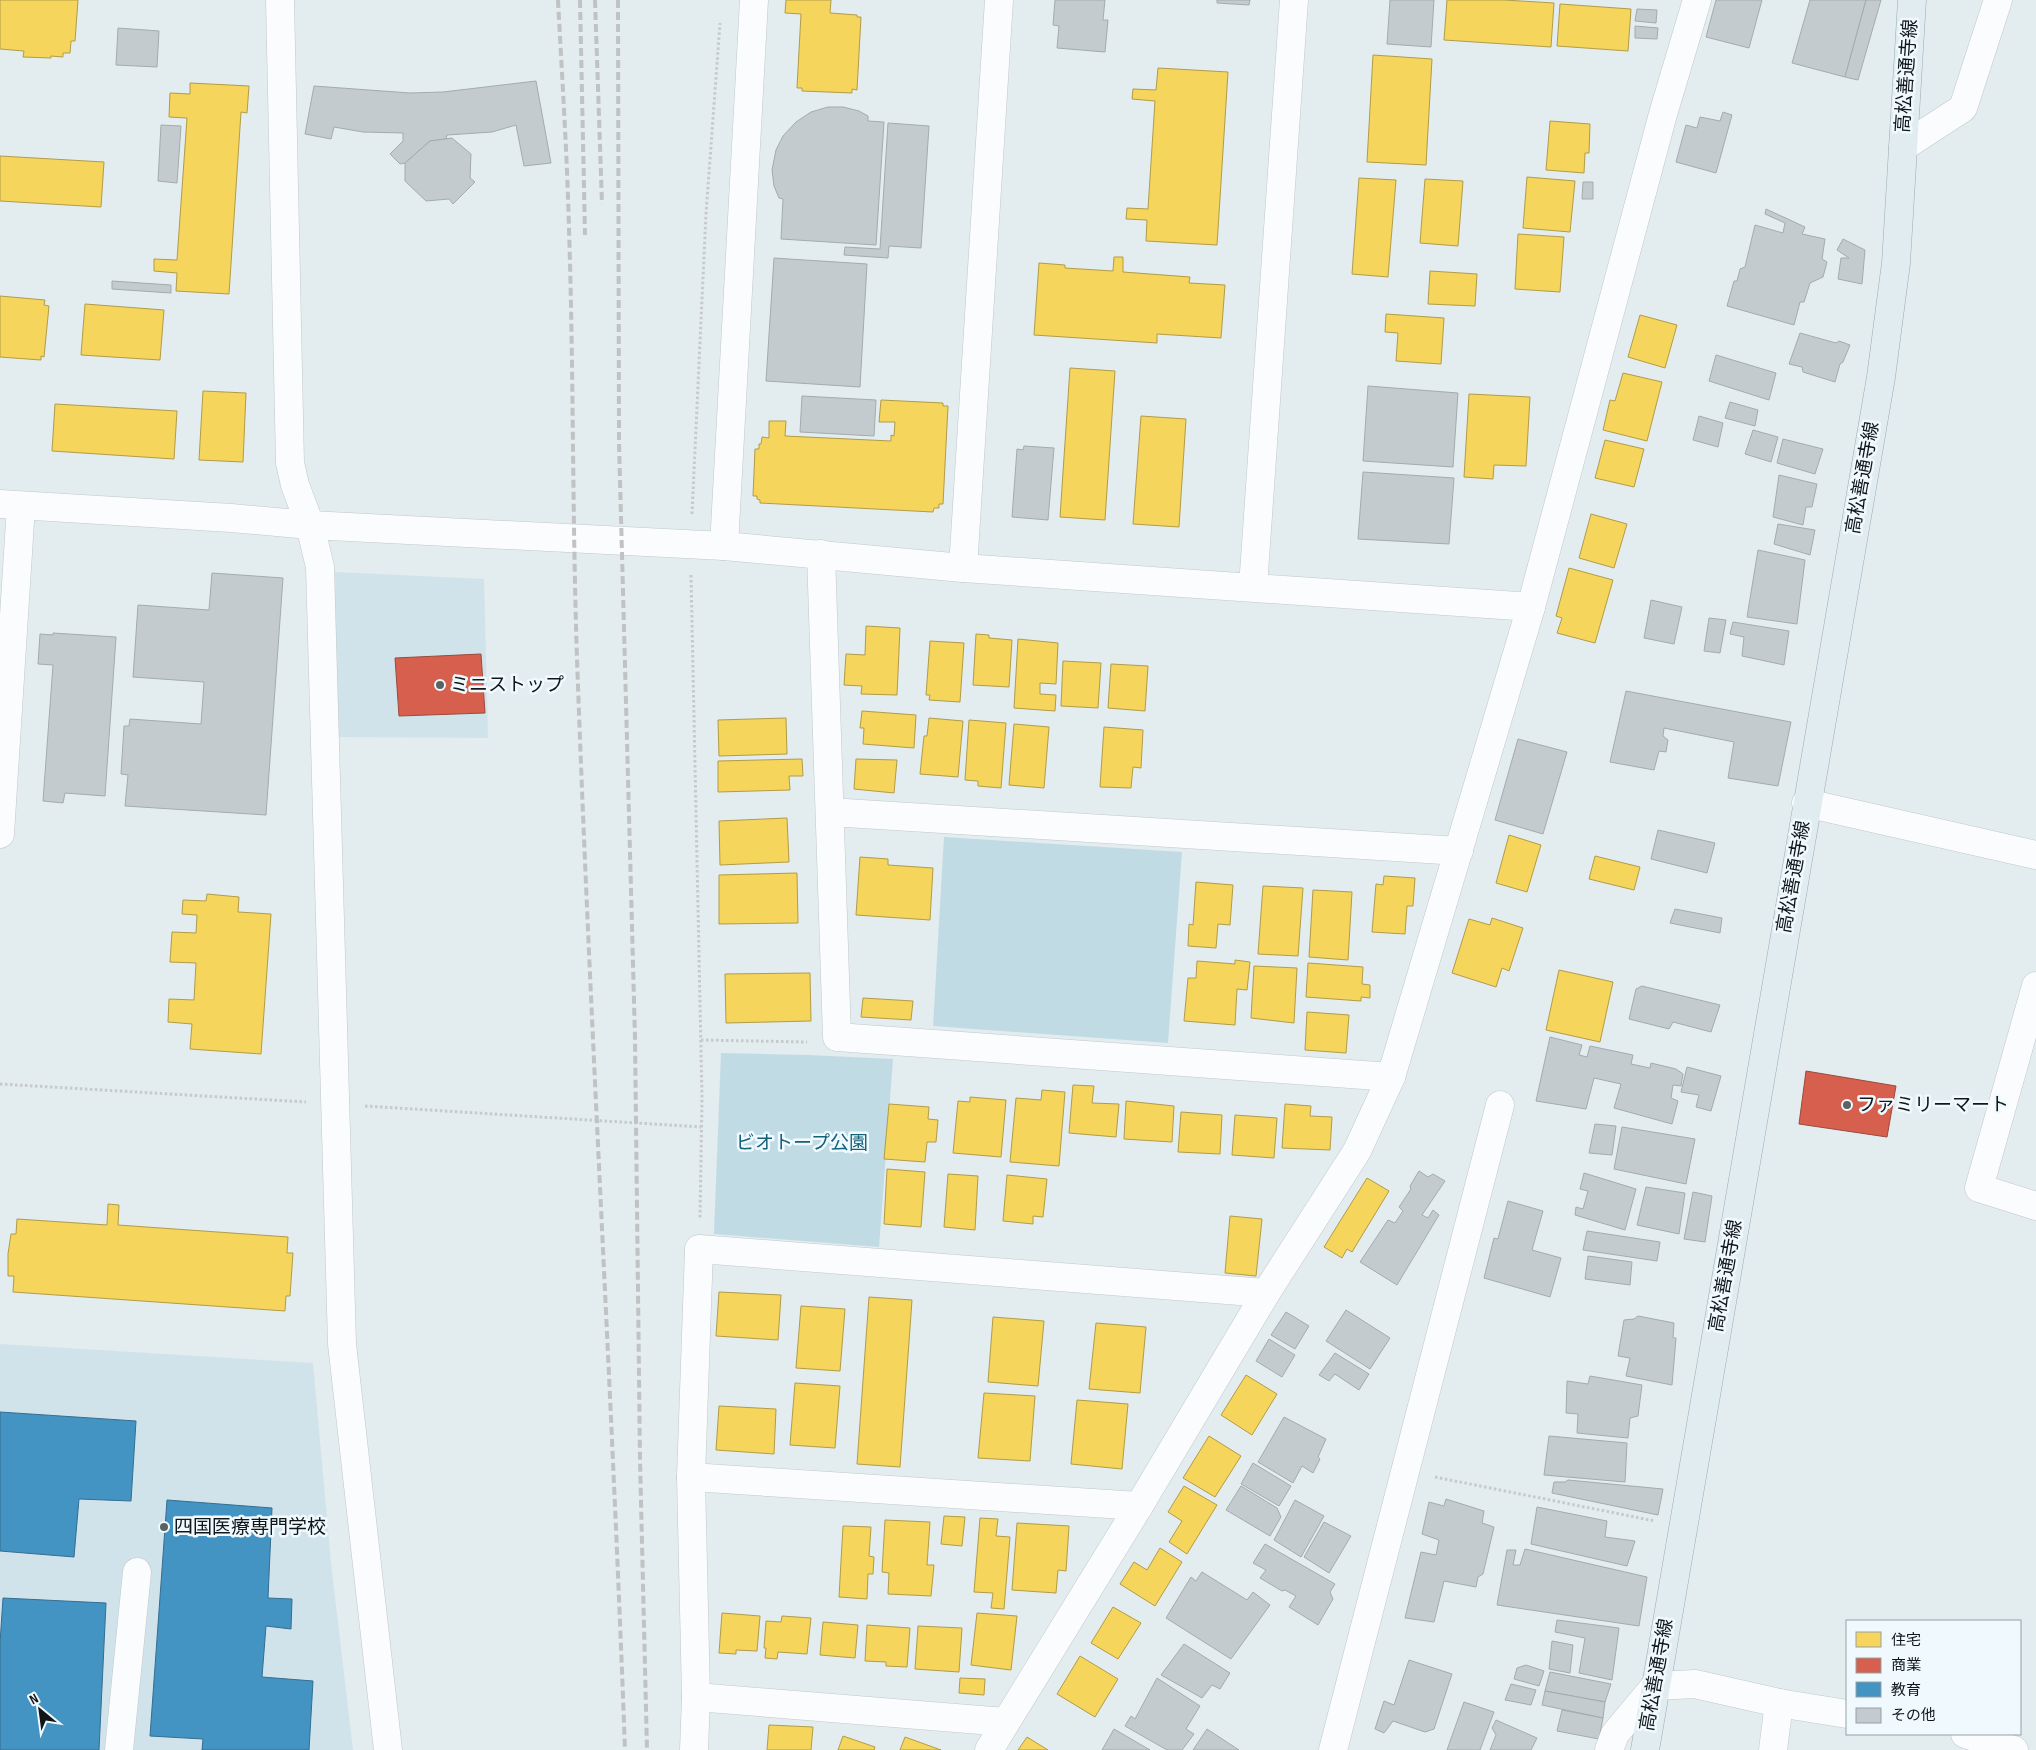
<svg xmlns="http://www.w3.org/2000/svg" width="2036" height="1750" font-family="'Sofia Sans Condensed','Noto Sans JP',sans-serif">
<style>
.built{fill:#d1e3ea}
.green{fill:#c1dbe5}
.homes{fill:#f6d55c;stroke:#b19c48}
.shops{fill:#d6604d;stroke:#9b4a3d}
.schools{fill:#4393c3;stroke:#346e90}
.building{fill:#c4cbce;stroke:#a4abad}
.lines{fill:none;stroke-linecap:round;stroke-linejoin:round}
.minor-casing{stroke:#c1c8cb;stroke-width:29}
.major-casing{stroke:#99adb4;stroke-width:29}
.path{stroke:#c6cacb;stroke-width:3;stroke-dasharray:2.5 2.5;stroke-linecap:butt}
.minor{stroke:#fbfcfd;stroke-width:28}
.major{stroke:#e1ecf0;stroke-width:28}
.rail{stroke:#c0c2c3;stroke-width:4;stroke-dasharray:8 4;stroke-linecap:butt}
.poi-dot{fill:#5a6264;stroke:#f0fafe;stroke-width:2}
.labels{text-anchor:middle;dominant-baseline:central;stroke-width:5;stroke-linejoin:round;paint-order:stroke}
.street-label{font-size:19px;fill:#111719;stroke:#f0fafe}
.poi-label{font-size:19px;fill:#111719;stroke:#f0fafe;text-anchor:start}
.park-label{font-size:19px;fill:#14617a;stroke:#f0fafe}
</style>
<rect width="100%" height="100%" fill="#e3ecef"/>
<g class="built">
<path d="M335,572L484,579L488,738L337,737Z"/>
<path d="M0,1344L313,1363L331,1563L353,1750H0Z"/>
</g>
<g class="green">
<path d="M944,837L1182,852L1168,1043L933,1026Z"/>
<path d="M721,1053L808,1055L893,1059L879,1247L714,1234Z"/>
</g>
<g class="homes">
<path d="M0,0H78L75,41H71L70,53H63V57L51,56V58L23,57L24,51L0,49Z"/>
<path d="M786,0H831L830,13L857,15V17H861L857,90L852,89V93L802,91V88H797L801,14L785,13Z"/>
<path d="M1447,0H1504L1554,3L1551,47L1444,40Z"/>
<path d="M1560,4L1631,9L1628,51L1557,46Z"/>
<path d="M1373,55L1432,59L1426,165L1367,162Z"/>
<path d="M1158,68L1228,72L1217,245L1146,241L1147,220L1126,219L1127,208L1148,209L1155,101L1132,99L1133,89L1156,90Z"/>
<path d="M190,83L249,86L247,113L241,112L229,294L176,291L177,273L154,271V259L177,260L187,118L169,117L170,93L190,94Z"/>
<path d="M1550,121L1590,124L1589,153H1585L1584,173L1546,170Z"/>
<path d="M0,156L104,162L101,207L0,201Z"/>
<path d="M1527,177L1575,181L1570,232L1523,228Z"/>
<path d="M1359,178L1396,180L1388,277L1352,274Z"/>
<path d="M1425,179L1463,181L1458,246L1420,243Z"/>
<path d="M1518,234L1564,237L1560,292L1515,289Z"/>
<path d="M1114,257H1123V272L1190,277L1189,283L1225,285L1221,338L1157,334V343L1034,335L1039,263L1065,265V268L1113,271Z"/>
<path d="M1430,271L1477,274L1475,306L1428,304Z"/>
<path d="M0,296L45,300L44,305L49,306L44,357L41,356V360L0,357Z"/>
<path d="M85,304L164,310L160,360L81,355Z"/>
<path d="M1386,314L1444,318L1441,364L1396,361L1398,333L1385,332Z"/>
<path d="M1640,315L1677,325L1665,368L1628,357Z"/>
<path d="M1070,368L1115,371L1105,520L1060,517Z"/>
<path d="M1623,373L1662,382L1647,441L1603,430L1610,400L1615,401Z"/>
<path d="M203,391L246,393L243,462L199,460Z"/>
<path d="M1469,394L1530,397L1526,466L1494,465L1493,479L1464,477Z"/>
<path d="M881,400L943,403V406H948L943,504H939V508H934L933,512L760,503V500L757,499V496H753L755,449H759V444H761L762,437L769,438V421H786L785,436L891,441V435L894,436L895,422H879Z"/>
<path d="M55,404L177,411L174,459L52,451Z"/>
<path d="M1141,416L1186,419L1179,527L1133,524Z"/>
<path d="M1605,440L1644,449L1634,487L1595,478Z"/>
<path d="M1591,514L1627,524L1614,568L1579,558Z"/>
<path d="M1569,568L1613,580L1595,643L1557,633L1562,618L1556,616Z"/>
<path d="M866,626L900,628L897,695L861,694L862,686L844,685L846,654L865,655Z"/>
<path d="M976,634L989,635V638L1012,640L1009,687L973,685Z"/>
<path d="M1018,639L1058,643L1056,684L1040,683V694L1056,695L1055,711L1014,708Z"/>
<path d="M930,641L964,643L960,702L929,700L930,695H926Z"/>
<path d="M1063,661L1101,663L1098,708L1061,706Z"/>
<path d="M1111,664L1148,666L1145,711L1108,708Z"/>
<path d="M862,711L916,715L914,748L863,744L864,728H860Z"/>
<path d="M786,718L787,754L719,756L718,720Z"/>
<path d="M929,718L963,721L958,777L920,774L924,736H927Z"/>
<path d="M969,720L1006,723L1001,788L978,786V781L965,780Z"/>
<path d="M1014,724L1049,727L1044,788L1009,785Z"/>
<path d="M1104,727L1143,730L1141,768L1133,767L1131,788L1100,787Z"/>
<path d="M802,759L803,776H789L790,790L718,792V761Z"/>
<path d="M856,759L897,760L894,793L854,789Z"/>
<path d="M787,818L789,862L720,865L719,821Z"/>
<path d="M1509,835L1541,845L1527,892L1496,883Z"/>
<path d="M1595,856L1640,867L1634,890L1589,879Z"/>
<path d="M860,857L888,859V865L933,868L930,920L856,915Z"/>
<path d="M797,873L798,923L719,924V875Z"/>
<path d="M1384,876L1415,878L1413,906H1407L1405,934L1372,932L1376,884L1383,885Z"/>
<path d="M1196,882L1233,885L1230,925L1218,924L1216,948L1188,946L1189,924L1193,925Z"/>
<path d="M1263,886L1303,888L1298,956L1258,954Z"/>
<path d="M1313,890L1352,892L1348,960L1309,957Z"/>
<path d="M207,894L239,897L238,912L271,914L261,1054L190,1049L192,1024L168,1022L169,999L194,1000L196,963L170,962L172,932L196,933L197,915L182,914L183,900L206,901Z"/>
<path d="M1492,918L1523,928L1509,971L1502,968L1496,987L1452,973L1469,919L1490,925Z"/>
<path d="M1235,960L1250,962L1247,990L1237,989L1235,1025L1184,1021L1188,978H1196L1197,961L1235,964Z"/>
<path d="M1308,963L1363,967L1362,984L1370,985V998L1361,997V1001L1306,997Z"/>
<path d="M1254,966L1297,968L1294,1023L1251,1018Z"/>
<path d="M1559,970L1613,982L1600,1042L1546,1030Z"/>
<path d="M810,973L811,1021L726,1023L725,974Z"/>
<path d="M863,998L913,1001L911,1020L861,1017Z"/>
<path d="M1307,1012L1349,1015L1346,1053L1305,1050Z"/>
<path d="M1073,1085L1094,1086L1092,1103L1119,1104L1116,1137L1069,1133Z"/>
<path d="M1042,1090L1065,1092L1059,1166L1010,1162L1016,1098L1041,1100Z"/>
<path d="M970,1097L1006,1100L1001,1157L953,1153L958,1101L970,1102Z"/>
<path d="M1126,1101L1174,1106L1172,1142L1124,1139Z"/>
<path d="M889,1104L929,1107L928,1119L938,1120L936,1142H927L925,1162L884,1159Z"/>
<path d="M1285,1104L1311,1106L1310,1116L1332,1117L1330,1150L1282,1148Z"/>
<path d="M1181,1112L1222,1115L1220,1154L1178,1152Z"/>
<path d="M1235,1115L1277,1118L1274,1158L1232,1155Z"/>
<path d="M887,1169L925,1172L921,1227L884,1224Z"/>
<path d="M948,1174L978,1176L975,1230L944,1227Z"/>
<path d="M1007,1175L1047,1179L1043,1217L1033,1216V1224L1003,1221Z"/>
<path d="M1367,1178L1389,1191L1352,1252L1347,1249L1342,1258L1324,1247Z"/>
<path d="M108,1204L119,1205L118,1225L288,1237L287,1253H293L290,1296H286L285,1311L13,1292L14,1276H8V1254L11,1234H16L17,1219L107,1225Z"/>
<path d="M1230,1216L1262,1219L1256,1276L1225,1273Z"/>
<path d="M719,1292L781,1295L778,1340L716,1336Z"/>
<path d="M869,1297L912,1300L900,1467L857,1464Z"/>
<path d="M801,1306L845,1309L840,1371L796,1368Z"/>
<path d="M993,1317L1044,1321L1038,1386L988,1382Z"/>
<path d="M1096,1323L1146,1327L1140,1393L1089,1389Z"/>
<path d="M1246,1375L1277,1394L1252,1435L1221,1415Z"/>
<path d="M795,1383L840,1386L835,1448L790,1445Z"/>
<path d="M984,1393L1035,1396L1030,1461L978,1458Z"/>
<path d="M1077,1400L1128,1404L1122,1469L1071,1464Z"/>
<path d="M719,1406L776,1409L774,1454L716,1450Z"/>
<path d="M1209,1436L1241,1456L1215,1497L1183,1478Z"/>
<path d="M1184,1486L1217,1505L1187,1554L1169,1542L1182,1521L1168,1512Z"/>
<path d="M944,1516L965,1517L962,1546L941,1544Z"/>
<path d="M980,1518L998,1519L996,1536L1010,1537L1004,1609L991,1608L993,1593L974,1592Z"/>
<path d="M885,1520L930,1522L927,1565H934L931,1596L888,1594L889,1573L882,1572Z"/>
<path d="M1017,1523L1069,1526L1066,1571L1058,1570L1056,1593L1012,1590Z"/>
<path d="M843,1526L871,1527L869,1556L874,1557L873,1574H868L867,1599L839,1597Z"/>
<path d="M1160,1548L1182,1562L1155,1606L1120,1584L1134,1562L1147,1570Z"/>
<path d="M1113,1607L1141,1623L1118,1659L1091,1643Z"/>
<path d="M722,1613L760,1616L757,1651L736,1650V1654L719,1653Z"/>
<path d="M977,1613L1017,1616L1011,1670L971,1665Z"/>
<path d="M782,1616L811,1618L807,1654L778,1652L777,1659L765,1658L766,1648H764L766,1621L781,1622Z"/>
<path d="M823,1622L858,1625L855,1658L820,1655Z"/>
<path d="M867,1625L910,1628L907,1667L886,1666V1662L865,1661Z"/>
<path d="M918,1626L962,1628L959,1672L915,1669Z"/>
<path d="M1080,1656L1118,1679L1095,1717L1057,1694Z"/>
<path d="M960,1678L985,1679L984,1695L959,1693Z"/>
<path d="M769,1725L813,1727L811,1750H767Z"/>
<path d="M843,1736L875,1747L874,1750H838Z"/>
<path d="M905,1737L941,1750H900Z"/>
<path d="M1027,1737L1048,1750H1018Z"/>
</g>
<g class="shops">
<path d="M481,654L485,713L399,716L395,658Z"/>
<path d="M1806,1071L1896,1086L1887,1137L1799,1124Z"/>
</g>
<g class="schools">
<path d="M0,1412L136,1421L131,1501L79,1499L74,1557L0,1551Z"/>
<path d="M167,1500L272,1508L268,1598L292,1599L291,1629L266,1626L262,1677L313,1681L309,1750H202L203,1739L150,1736Z"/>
<path d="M3,1598L106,1603L99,1750H0V1643Z"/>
</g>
<g class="building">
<path d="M1055,0H1105L1103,20H1108L1105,52L1057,48L1059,26L1053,25Z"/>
<path d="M1217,0H1250L1249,5L1217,3Z"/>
<path d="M1390,0H1434L1431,47L1387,44Z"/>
<path d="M1716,0H1762L1749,48L1706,37Z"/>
<path d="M1810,0H1866L1845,77L1792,63Z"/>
<path d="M1866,0H1881L1858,80L1845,77Z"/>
<path d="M1637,9L1657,10L1656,23L1635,21Z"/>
<path d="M1635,26L1658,28L1657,39L1635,38Z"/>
<path d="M118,28L159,31L157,67L116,65Z"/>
<path d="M536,81L551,163L524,166L516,125L492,132L447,135L446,139L430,141L405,163L400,164L390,154L403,141V133L363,132L334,127L331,139L305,134L314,86L410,93L443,92Z"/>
<path d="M828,107H843L859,111L868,116V121L884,122L876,245L781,239L783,199L779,198L774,186L772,170L776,150L783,136L796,122L811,112Z"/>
<path d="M1723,112L1732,115L1716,173L1676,162L1686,125L1697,128L1700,117L1720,121Z"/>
<path d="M888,123L929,126L921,248L889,246L888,258L844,255L845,247L880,249Z"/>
<path d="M161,125L181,126L177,183L158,181Z"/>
<path d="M452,138L471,154L470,178L475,182L453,204L449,199L426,201L405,181V163L430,141Z"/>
<path d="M1583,182H1593V199H1582Z"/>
<path d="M1766,209L1805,227L1802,234L1825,239L1822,259L1827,262L1823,277L1810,283L1804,302H1800L1794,325L1727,306L1734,281H1737L1740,269L1745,267L1755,225L1783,233L1785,223L1765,214Z"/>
<path d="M1843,239L1865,250L1862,284L1838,279L1841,258H1849L1837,250Z"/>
<path d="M774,258L867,264L860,387L766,381Z"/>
<path d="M112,281L171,285V293L112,289Z"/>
<path d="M1800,333L1836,343L1839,341L1850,345L1843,362L1840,364L1835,382L1803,372L1802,367L1789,364Z"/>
<path d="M1716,355L1776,373L1769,400L1709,381Z"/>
<path d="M1368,386L1458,393L1453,467L1363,461Z"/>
<path d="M802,396L876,400L874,436L800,432Z"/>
<path d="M1730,402L1758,410L1755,426L1725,418Z"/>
<path d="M1699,416L1723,423L1718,447L1693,440Z"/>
<path d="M1753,430L1778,437L1771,462L1745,454Z"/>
<path d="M1783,439L1823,449L1815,474L1777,463Z"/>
<path d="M1024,446L1054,448L1048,520L1012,517L1017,449L1023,450Z"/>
<path d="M1363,472L1454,478L1449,544L1358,539Z"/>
<path d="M1779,475L1817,484L1812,507H1806L1803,525L1773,517Z"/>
<path d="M1778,524L1815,530L1810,555L1774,544Z"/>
<path d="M1758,550L1805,560L1797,624L1747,617Z"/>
<path d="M212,573L283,578L266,815L125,806L128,775L121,774L124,726H129L130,719L201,724L204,682L133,677L138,605L209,610Z"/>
<path d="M1651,600L1682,607L1674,644L1644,638Z"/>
<path d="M1709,618L1726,620L1720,653L1704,651Z"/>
<path d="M1733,622L1789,631L1784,665L1742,656L1744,637L1730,634Z"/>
<path d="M53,633L116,637L105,796L65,793L63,803L43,801L53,665L38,664L40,634L53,635Z"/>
<path d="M1626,691L1791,722L1778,786L1728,778L1734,742L1664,728L1663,736L1668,740L1666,752L1659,751L1654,770L1610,762Z"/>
<path d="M1518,739L1567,752L1543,834L1495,820Z"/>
<path d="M1658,830L1715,843L1707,873L1651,859Z"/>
<path d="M1675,909L1722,918L1720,933L1670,923Z"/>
<path d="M1642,986L1720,1005L1711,1032L1673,1022L1669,1029L1629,1019L1636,989Z"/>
<path d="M1550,1037L1582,1045L1579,1055L1587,1057L1590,1046L1633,1055L1631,1064L1650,1068L1651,1063L1676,1069L1683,1074L1681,1086L1673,1085L1671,1098L1678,1101L1672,1124L1614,1108L1621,1084L1594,1078L1586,1109L1536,1101Z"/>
<path d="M1687,1067L1721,1076L1711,1111L1696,1107L1699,1095L1681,1092Z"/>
<path d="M1595,1124L1616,1126L1612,1155L1589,1153Z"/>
<path d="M1622,1127L1695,1139L1686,1184L1614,1169Z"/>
<path d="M1419,1171L1428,1177L1433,1174L1445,1181L1422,1215L1428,1218L1433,1210L1439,1215L1397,1285L1360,1262L1388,1220L1395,1223L1403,1211L1399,1207L1411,1189L1410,1186Z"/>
<path d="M1584,1173L1636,1189L1625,1230L1575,1215L1576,1207L1583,1209L1588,1191L1580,1189Z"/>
<path d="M1646,1187L1685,1193L1679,1234L1637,1225Z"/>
<path d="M1693,1192L1712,1196L1705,1242L1684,1239Z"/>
<path d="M1508,1201L1543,1211L1532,1250L1561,1258L1550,1297L1484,1278L1494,1238L1498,1239Z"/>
<path d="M1587,1231L1660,1242L1657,1261L1583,1250Z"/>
<path d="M1588,1256L1632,1262L1630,1285L1585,1279Z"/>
<path d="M1346,1310L1390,1338L1370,1369L1326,1341Z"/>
<path d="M1286,1312L1309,1326L1295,1349L1271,1335Z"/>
<path d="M1638,1316L1674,1323L1673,1338H1676L1672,1385L1626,1376L1630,1358L1618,1356L1624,1320L1634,1319Z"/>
<path d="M1269,1339L1295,1355L1282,1377L1256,1361Z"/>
<path d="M1335,1353L1369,1374L1359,1390L1335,1374L1329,1381L1319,1375Z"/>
<path d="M1590,1376L1642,1385L1638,1416L1630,1418L1628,1438L1577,1433L1578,1414L1566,1413L1567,1381L1588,1384Z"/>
<path d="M1284,1417L1326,1439L1318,1457L1320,1459L1313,1473L1302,1466L1293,1483L1258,1462Z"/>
<path d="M1549,1436L1627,1443L1625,1482L1544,1475Z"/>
<path d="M1253,1463L1291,1486L1279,1506L1241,1484Z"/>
<path d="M1568,1480L1663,1489L1658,1515L1552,1493L1554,1482H1565Z"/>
<path d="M1241,1486L1277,1508L1281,1517L1270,1536L1226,1510Z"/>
<path d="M1446,1499L1484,1511L1482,1523L1494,1527L1483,1574L1478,1577L1476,1587L1444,1581L1434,1622L1405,1618L1421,1552L1436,1555L1439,1540L1422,1534L1429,1502L1444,1506Z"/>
<path d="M1295,1500L1324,1516L1301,1557L1274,1540Z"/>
<path d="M1537,1507L1607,1521L1605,1537L1635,1541L1627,1566L1531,1544Z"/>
<path d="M1324,1522L1351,1536L1329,1573L1304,1557Z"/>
<path d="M1265,1544L1335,1584L1330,1592L1333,1599L1318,1625L1289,1607L1296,1596L1285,1590L1282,1591L1260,1578L1266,1570L1253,1563Z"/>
<path d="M1525,1549L1647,1577L1639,1626L1497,1605L1507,1550H1516L1513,1565H1520Z"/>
<path d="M1202,1572L1247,1600L1253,1592L1270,1605L1231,1659L1166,1618L1191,1577L1196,1581Z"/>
<path d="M1557,1620L1619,1628L1612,1680L1579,1673L1585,1638L1555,1632Z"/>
<path d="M1552,1641L1573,1645L1570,1673L1549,1669Z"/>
<path d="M1184,1644L1230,1673L1220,1689L1212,1685L1202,1698L1161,1675Z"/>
<path d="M1409,1660L1452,1674L1434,1729L1425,1732L1393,1721L1384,1733L1375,1729L1384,1701L1394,1705Z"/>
<path d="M1526,1665L1544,1671L1539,1686L1514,1679L1517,1668Z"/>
<path d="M1550,1672L1611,1684L1605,1702L1545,1691Z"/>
<path d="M1157,1678L1200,1706L1186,1729L1194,1734L1182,1750H1167L1125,1726L1131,1716L1135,1719Z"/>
<path d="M1511,1684L1536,1690L1531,1705L1505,1700Z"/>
<path d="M1545,1691L1605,1702L1603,1718L1542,1705Z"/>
<path d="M1464,1702L1494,1712L1480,1750H1447Z"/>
<path d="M1562,1710L1603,1718L1599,1739L1557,1731Z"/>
<path d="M1496,1720L1537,1738L1531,1750H1490L1496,1735L1492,1728Z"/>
<path d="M1114,1729L1150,1750H1102Z"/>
<path d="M1207,1729L1239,1750H1193Z"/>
</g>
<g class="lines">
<g class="minor-casing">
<g id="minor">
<path d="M280,0L290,463L295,485L310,525L320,567L342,1344L388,1750"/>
<path d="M1903,147L1963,108L1998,0"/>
<path d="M0,504L231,518L310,525L724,546L963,568L1531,607"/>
<path d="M724,546L754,0"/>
<path d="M821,554L837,1037L1391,1077"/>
<path d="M963,568L999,0"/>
<path d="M1253,587L1294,0"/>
<path d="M1806,803L2036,855"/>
<path d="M830,812L1459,851"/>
<path d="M0,834L21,506"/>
<path d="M2036,986L1979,1188L2036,1206"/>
<path d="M691,1477L1139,1506"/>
<path d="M696,1697L1005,1722"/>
<path d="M1965,1734L2014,1750"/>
<path d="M119,1750L137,1572"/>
<path d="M694,1750L696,1697L691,1477L699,1249L1266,1293"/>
<path d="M989,1750L1139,1506L1266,1293L1357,1151L1391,1077L1531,607L1663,114L1697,0"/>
<path d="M1333,1750L1500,1105"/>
<path d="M1609,1750L1615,1734L1655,1686L1695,1684L1779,1703L1847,1714"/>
<path d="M1773,1750L1779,1703"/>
</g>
</g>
<g class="major-casing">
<path id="major" d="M1645,1750L1881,377L1896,263L1912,0"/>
</g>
<g class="path">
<path d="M692,514L706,214L720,23"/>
<path d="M691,575L702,1098L700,1219"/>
<path d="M701,1040L807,1042"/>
<path d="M0,1084L306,1102"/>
<path d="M365,1106L701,1127"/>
<path d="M1435,1477L1655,1521"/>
</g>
<use href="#minor" class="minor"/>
<use href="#major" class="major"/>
<g class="rail">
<path d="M558,0C562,76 567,152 569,229C574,381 572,534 578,686C591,1041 612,1395 625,1750"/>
<path d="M580,0L585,235"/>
<path d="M595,0L602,204"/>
<path d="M618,0L619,442L635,1038L640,1460L647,1750"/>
</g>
</g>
<g class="poi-dot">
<circle cx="440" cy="685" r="5"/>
<circle cx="1847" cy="1105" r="5"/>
<circle cx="164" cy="1527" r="5"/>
</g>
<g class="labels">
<g class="street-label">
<text transform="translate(1907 76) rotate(-86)">高松善通寺線</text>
<text transform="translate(1863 478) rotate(-80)">高松善通寺線</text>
<text transform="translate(1794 877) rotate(-80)">高松善通寺線</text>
<text transform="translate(1726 1276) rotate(-80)">高松善通寺線</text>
<text transform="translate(1657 1675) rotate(-80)">高松善通寺線</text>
</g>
<g class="poi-label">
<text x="450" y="685">ミニストップ</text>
<text x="1857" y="1105">ファミリーマート</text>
<text x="174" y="1527">四国医療専門学校</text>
</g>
<g class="park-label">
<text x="802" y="1143">ビオトープ公園</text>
</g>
</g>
<rect x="1846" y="1620" width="175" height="115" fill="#f0fafe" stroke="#979fa2"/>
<rect x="1856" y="1632" width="25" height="15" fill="#f6d55c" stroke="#979fa2"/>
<text x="1891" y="1645" font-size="15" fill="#111719">住宅</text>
<rect x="1856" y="1658" width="25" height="15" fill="#d6604d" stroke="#979fa2"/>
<text x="1891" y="1670" font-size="15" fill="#111719">商業</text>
<rect x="1856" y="1682" width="25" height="15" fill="#4393c3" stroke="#979fa2"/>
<text x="1891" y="1695" font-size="15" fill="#111719">教育</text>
<rect x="1856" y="1708" width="25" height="15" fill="#c4cbce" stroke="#979fa2"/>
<text x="1891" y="1720" font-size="15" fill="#111719">その他</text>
<g transform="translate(40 1710) rotate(331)" stroke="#f0fafe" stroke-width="4" paint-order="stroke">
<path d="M0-4L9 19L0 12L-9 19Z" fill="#111719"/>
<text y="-8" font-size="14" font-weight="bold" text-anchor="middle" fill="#111719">N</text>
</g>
</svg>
